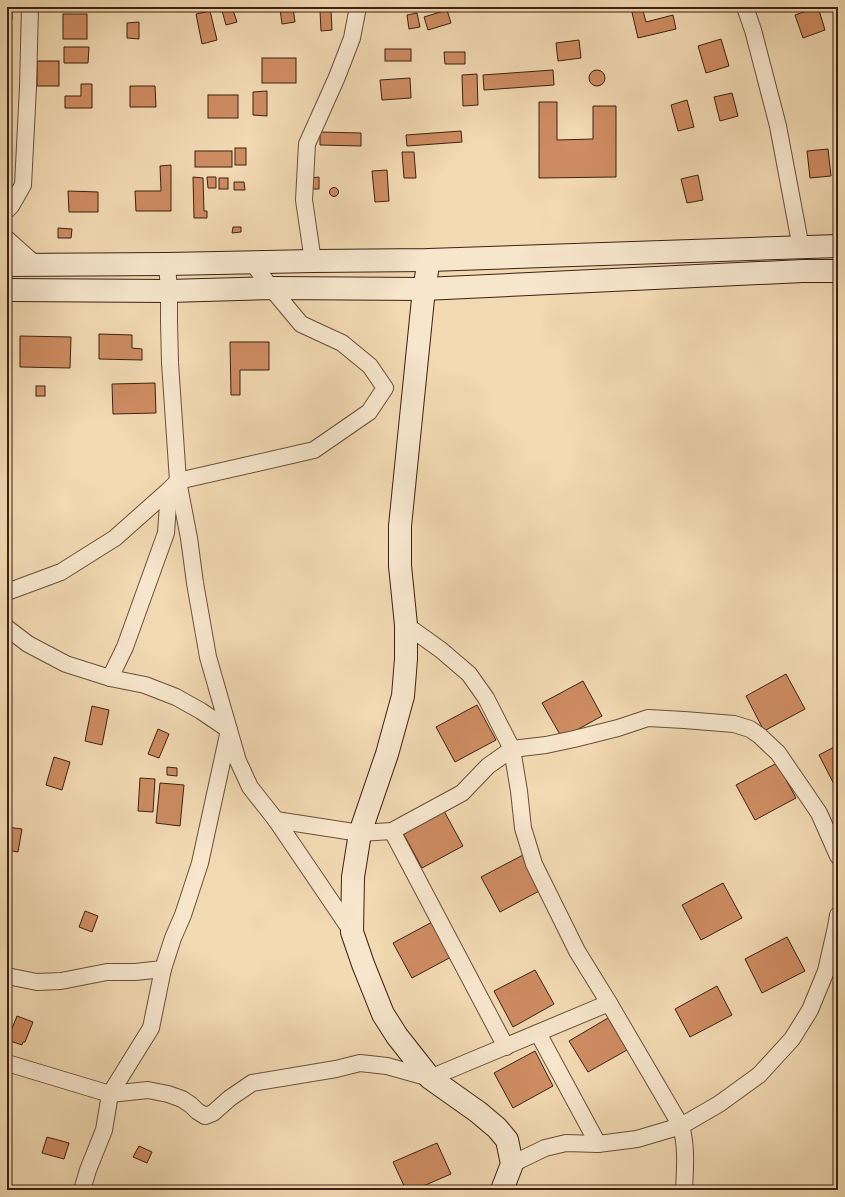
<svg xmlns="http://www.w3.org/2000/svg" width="845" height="1197" font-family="Vollkorn,serif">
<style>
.building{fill:#ce8c61;stroke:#3d2113}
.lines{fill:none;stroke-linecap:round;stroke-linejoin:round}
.street-casing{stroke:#6a4f3a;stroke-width:18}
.secondary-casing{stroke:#3d2113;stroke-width:24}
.street{stroke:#f6e6cc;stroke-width:16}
.secondary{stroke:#f6e6cc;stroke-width:22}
</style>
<rect width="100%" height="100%" fill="#f1d9b1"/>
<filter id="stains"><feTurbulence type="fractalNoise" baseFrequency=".005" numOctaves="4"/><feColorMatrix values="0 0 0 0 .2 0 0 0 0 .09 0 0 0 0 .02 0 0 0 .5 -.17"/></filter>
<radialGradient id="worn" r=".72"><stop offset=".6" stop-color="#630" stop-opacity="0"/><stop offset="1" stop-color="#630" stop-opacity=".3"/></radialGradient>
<g class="building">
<path d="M7,7H12V20L7,19Z"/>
<path d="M221,7H232L237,22L226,25Z"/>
<path d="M635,7H642L646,22L673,15L676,29L638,38L631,8Z"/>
<path d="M818,7L825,30L803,38L795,15Z"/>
<path d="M293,8L295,22L282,24L280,9Z"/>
<path d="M331,10L332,30L321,31L320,11Z"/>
<path d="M447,10L451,23L428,30L424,17Z"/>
<path d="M210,11L217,40L202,44L196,14Z"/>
<path d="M417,13L420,27L409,29L407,15Z"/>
<rect x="63" y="14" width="24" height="25"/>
<path d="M139,22V39L127,38V23Z"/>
<path d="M721,39L729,66L706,73L698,46Z"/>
<path d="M579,40L581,58L558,61L556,43Z"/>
<path d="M64,47H89L88,63H64Z"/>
<rect x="385" y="49" width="26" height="12"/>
<path d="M444,52H465V64H445Z"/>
<rect x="262" y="58" width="34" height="25"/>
<rect x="37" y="61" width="22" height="25"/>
<path d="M553,70L554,85L484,90L483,75Z"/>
<circle cx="597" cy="78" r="8"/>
<path d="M477,74L478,105L463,106L462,75Z"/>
<path d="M410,78L411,98L382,100L380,80Z"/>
<path d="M81,84H92V108H65V96H81Z"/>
<path d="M130,86H155L156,107H130Z"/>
<path d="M267,91V116L253,115V92Z"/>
<path d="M732,93L738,116L720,121L714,97Z"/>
<rect x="208" y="95" width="30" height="23"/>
<path d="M687,100L694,127L678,131L671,105Z"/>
<path d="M539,102H557V140L593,139V106H616V177L539,178Z"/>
<path d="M461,131L462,142L407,146L406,135Z"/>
<path d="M320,132L361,133V146L320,145Z"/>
<path d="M7,145H11L10,170H7Z"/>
<rect x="235" y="148" width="11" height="17"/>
<path d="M828,149L831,176L810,178L807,151Z"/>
<rect x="195" y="151" width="37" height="16"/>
<path d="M402,152H414L416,178H404Z"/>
<path d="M171,165V211H136L135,191H161L160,166Z"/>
<path d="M387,170L389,201L375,202L372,171Z"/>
<path d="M698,175L703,200L687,203L681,179Z"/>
<path d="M193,177L203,178L204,211H207V218H194Z"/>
<path d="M207,177H216V188H208Z"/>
<path d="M319,177V189H311V178Z"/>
<rect x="219" y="178" width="9" height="11"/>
<path d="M234,182H244L245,190H234Z"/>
<circle cx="334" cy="192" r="4.5"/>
<path d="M68,191L98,192V212H69Z"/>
<path d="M233,227H241V232L232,233Z"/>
<path d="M58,228L72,229L71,238H58Z"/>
<path d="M99,334L132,335V348L142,349V360L99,359Z"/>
<path d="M20,336L71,337L70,368L20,367Z"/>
<path d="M230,342H269V370H240V395H231Z"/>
<path d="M155,383L156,413L113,414L112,384Z"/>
<rect x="36" y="386" width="9" height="10"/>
<path d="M786,674L805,709L764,731L746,696Z"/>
<path d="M583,681L602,716L562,738L542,703Z"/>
<path d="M477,705L496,740L455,762L436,727Z"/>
<path d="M92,706L109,710L102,745L85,741Z"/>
<path d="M158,729L169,734L159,758L148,754Z"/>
<path d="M838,745V790H837L819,755Z"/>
<path d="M54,757L70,762L62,790L46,785Z"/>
<path d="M777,763L796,798L755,820L736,785Z"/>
<path d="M167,767L177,768V776L167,775Z"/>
<path d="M140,778L155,779L153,812L138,811Z"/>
<path d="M160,783L184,785L180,826L156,823Z"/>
<path d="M444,811L463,846L422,868L403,833Z"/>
<path d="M7,827L22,829L18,852L7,850Z"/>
<path d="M523,855L541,890L500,912L481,877Z"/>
<path d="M723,883L742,918L701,940L682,905Z"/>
<path d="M85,911L98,916L92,932L79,927Z"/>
<path d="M434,921L453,956L412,978L393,943Z"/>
<path d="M787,937L805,971L762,993L745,959Z"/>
<path d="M535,970L554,1004L513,1027L494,991Z"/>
<path d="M717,986L732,1015L690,1037L675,1009Z"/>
<path d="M17,1016L33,1022L25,1042H23L22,1045L10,1041L11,1037L9,1036Z"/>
<path d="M608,1018L627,1050L588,1072L569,1041Z"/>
<path d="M535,1051L553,1086L513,1108L494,1073Z"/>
<path d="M47,1137L69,1143L64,1159L42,1153Z"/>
<path d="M437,1143L451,1174L414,1190H406L393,1162Z"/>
<path d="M139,1146L152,1152L147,1163L133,1157Z"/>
</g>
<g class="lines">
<g class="street-casing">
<g id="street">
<path d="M745,7L753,30L778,126L801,248"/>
<path d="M7,210L11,206L23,185L28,87L30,7"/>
<path d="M7,239L36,265"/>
<path d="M313,261L304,200L307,144L337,77L352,38L358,7"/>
<path d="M7,592L61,572L115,538L169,490L178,481L314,450L369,412L385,388L370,366L342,343L301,324L271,288L252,262"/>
<path d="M406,625L441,650L469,674L486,698L512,749L519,791L523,828L534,864L577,951L609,1003L681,1126C687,1147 685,1169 684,1190"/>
<path d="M7,628L28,644L66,664L110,678L145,685L176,697L201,711L229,730L238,761L250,787L276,820L352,932"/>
<path d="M110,678L125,647L166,533L169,490"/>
<path d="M276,820L360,833L392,831L462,793L488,766L512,749L546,745L574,739L618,728L648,718L684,720L734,724L750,729L760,736L778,753L819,813L838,856"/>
<path d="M392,831L506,1047"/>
<path d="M7,976L37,982L61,981L107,972H135L163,969"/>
<path d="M538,1033L598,1144"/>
<path d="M7,1063L110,1094L148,1090L168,1094L182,1099L191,1105L197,1111L205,1116L213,1113L230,1098L252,1083L336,1069L360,1063L387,1066L430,1078L609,1003"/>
<path d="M512,1164L545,1148L566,1143L598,1144L637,1139L681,1126L719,1104L759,1075L792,1039L810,1010L826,971L836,927L838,915"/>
<path d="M82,1190L88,1170L104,1130L110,1094L151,1028L163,969L173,938L183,915L200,863L229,730L208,657L195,583L189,538L178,481L170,363L169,322V291L167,264"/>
</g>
</g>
<g class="secondary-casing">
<g id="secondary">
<path d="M429,260L424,289L400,526V566L406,625V659L403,696L387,754L360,833L353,877L352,932L363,964L383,1014L397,1036L430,1078L478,1112L497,1128L507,1140L512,1164L502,1190"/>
<path d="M7,265L167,264L313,261L429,260L838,246"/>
<path d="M7,290L169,291L271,288L424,289L803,271H838"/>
</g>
</g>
<use href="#street" class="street"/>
<use href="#secondary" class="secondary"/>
</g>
<rect width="845" height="1197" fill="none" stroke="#f1d9b1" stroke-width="24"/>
<rect x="8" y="8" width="829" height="1181" fill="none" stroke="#3d2113" stroke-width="2"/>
<rect x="12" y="12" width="821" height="1173" fill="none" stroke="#3d2113"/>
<rect width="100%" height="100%" filter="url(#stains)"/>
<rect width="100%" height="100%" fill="url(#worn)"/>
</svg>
